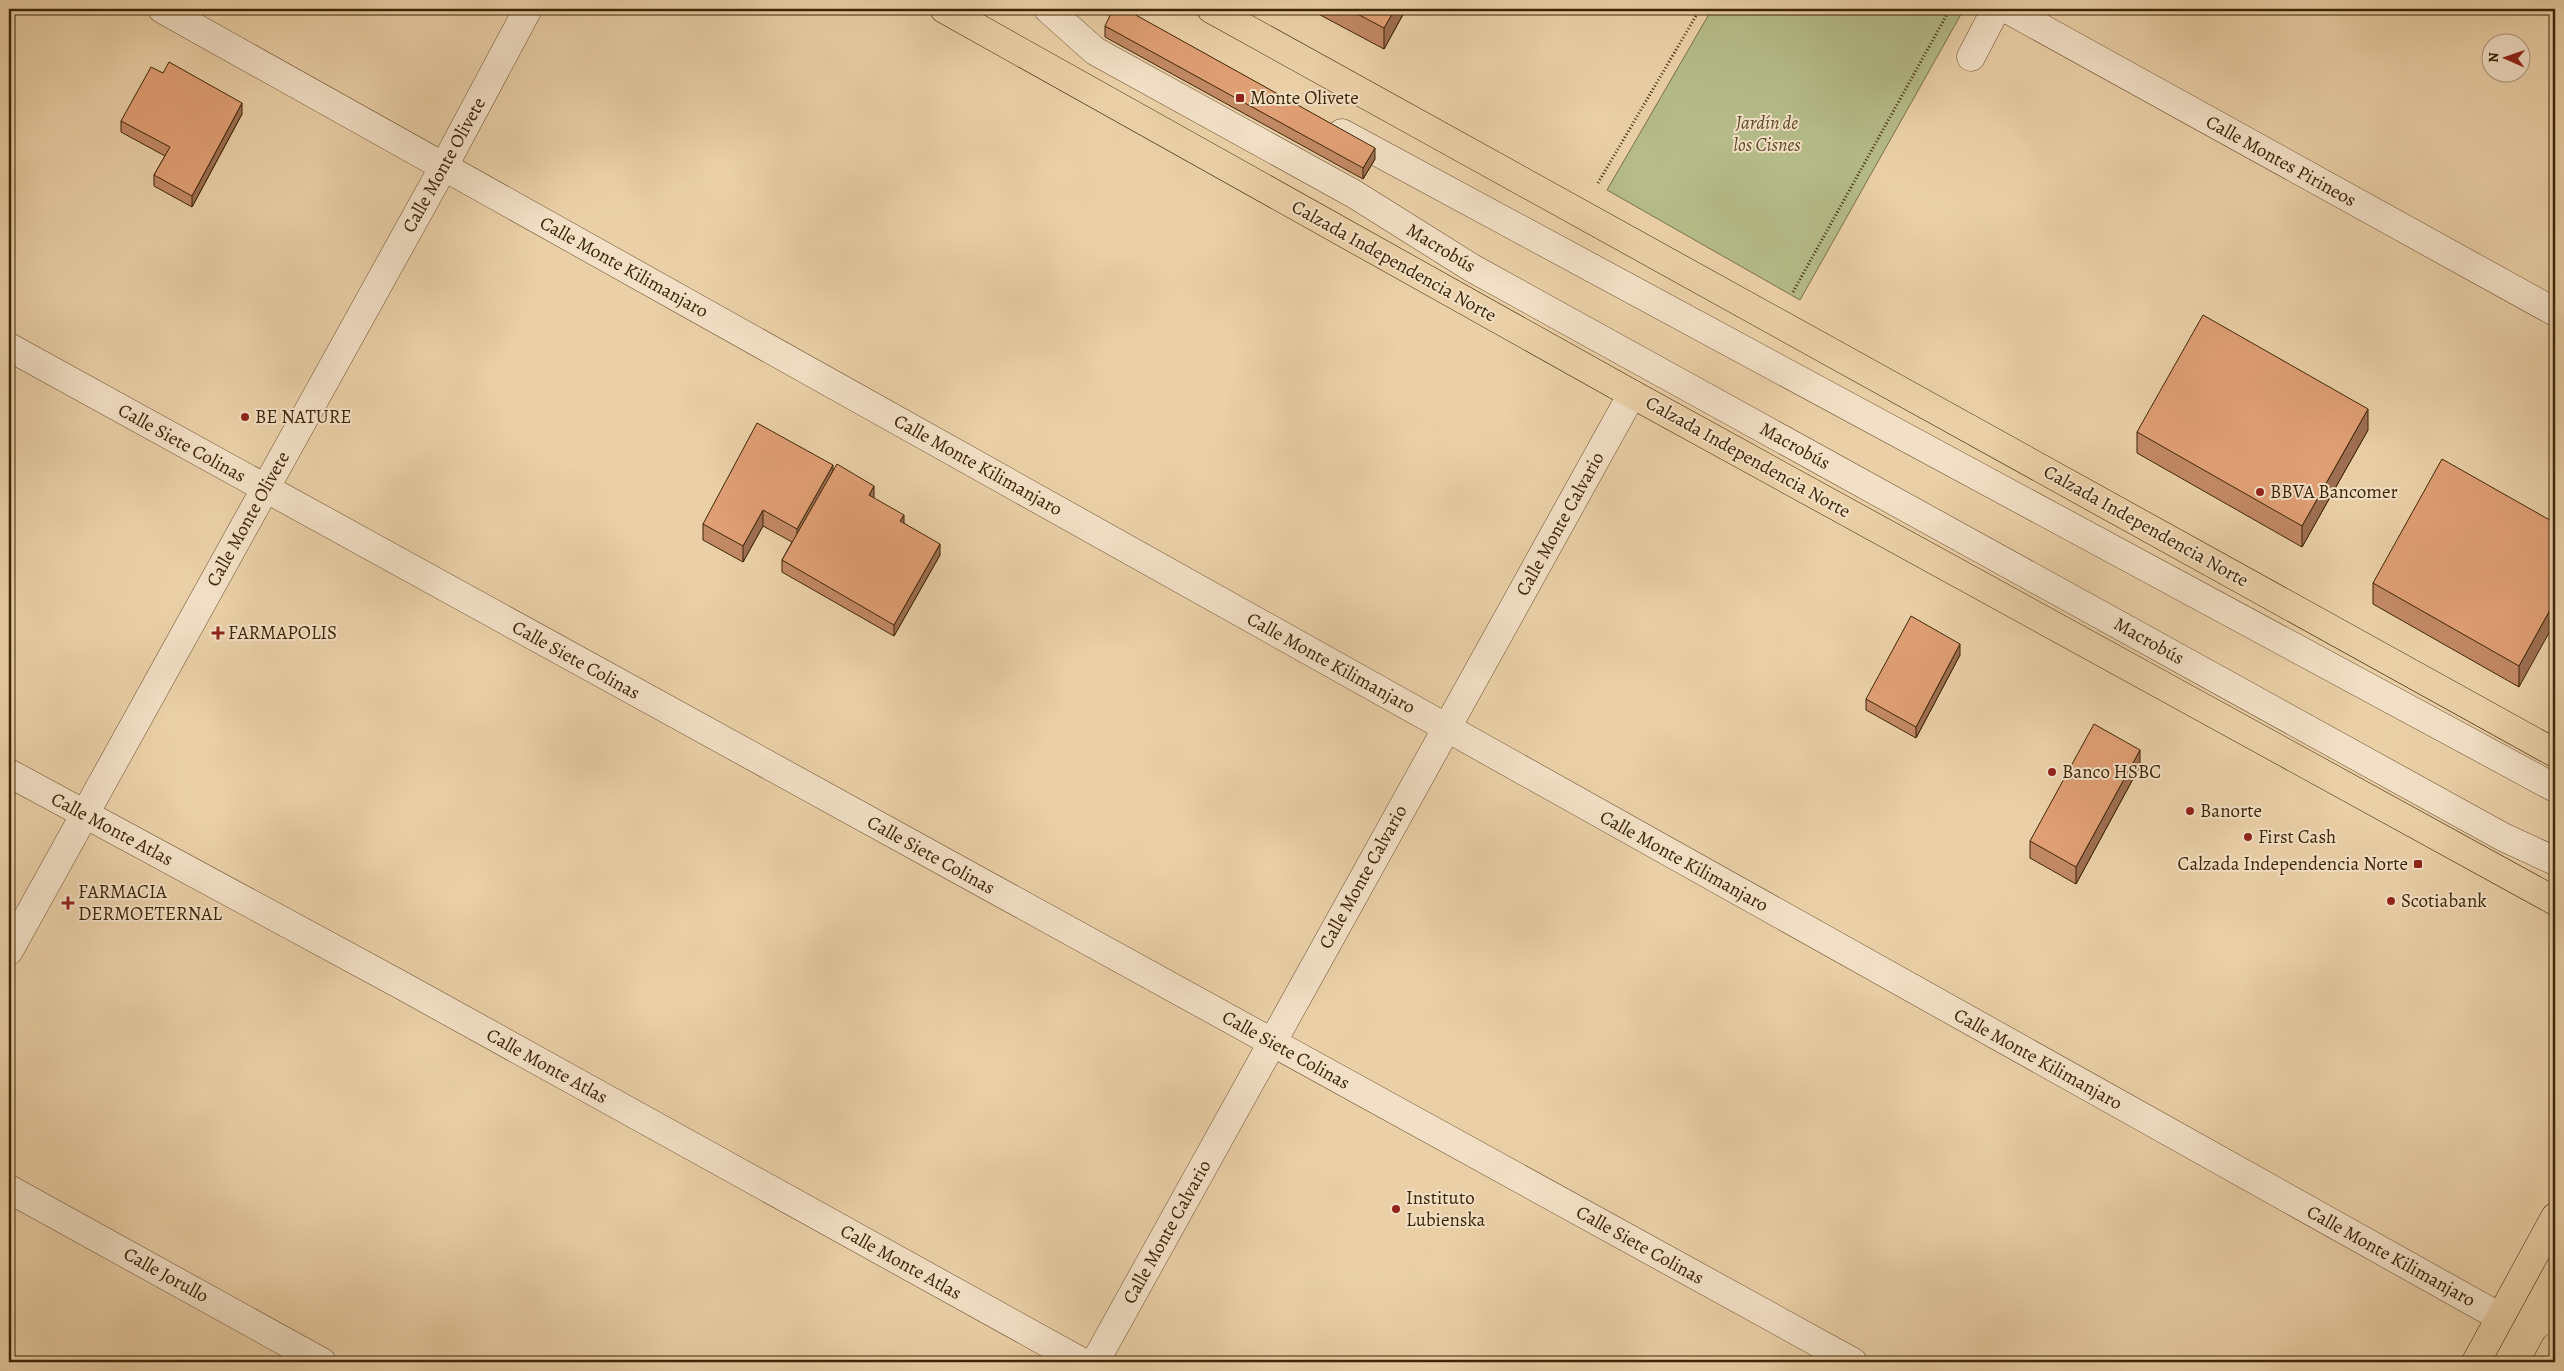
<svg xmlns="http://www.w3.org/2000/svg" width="2564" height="1371" font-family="Alegreya,serif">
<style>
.green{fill:#b5bc89;stroke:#7a7048}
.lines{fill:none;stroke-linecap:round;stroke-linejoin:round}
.minor-casing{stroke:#69502e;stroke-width:29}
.major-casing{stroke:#3e2506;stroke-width:29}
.path{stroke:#3e2506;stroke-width:3;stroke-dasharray:1 2.5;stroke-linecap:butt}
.minor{stroke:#f2e0c6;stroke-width:28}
.major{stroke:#ebd0a7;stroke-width:28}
.wall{fill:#c28965;stroke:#3e2506}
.shaded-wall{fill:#9e6f52;stroke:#3e2506}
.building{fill:#e19f75;stroke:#3e2506}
.poi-dot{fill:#8f2418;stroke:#f2e0c6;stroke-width:2}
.labels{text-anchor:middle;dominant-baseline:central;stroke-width:4;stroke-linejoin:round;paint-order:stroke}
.poi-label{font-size:19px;fill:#3e2506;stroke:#f2e0c6;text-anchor:start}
.park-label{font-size:19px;font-style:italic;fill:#5c4b27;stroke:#f2e0c6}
.street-label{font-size:19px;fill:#3e2506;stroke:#f2e0c6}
</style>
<rect width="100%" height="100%" fill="#ebd0a7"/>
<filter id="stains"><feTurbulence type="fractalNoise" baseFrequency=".004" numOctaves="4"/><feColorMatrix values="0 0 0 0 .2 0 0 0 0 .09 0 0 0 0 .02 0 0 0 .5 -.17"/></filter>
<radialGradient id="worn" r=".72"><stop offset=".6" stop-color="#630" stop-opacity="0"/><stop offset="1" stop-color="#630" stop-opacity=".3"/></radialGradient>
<path class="green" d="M1712,9H1964L1800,300L1607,190Z"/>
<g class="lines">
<g class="minor-casing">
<g id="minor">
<path d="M162,9L2500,1317"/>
<path d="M1048,9L1095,51L1354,194L1472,268L2503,837L2555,861"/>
<path d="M2007,9L2555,312"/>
<path d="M1971,57L1996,9"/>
<path d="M1342,133L2555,788"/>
<path d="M9,347L1853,1362"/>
<path d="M9,773L401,985L1082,1362"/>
<path d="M9,951L444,166L528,9"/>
<path d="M9,1189L322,1362"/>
<path d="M1095,1362L1632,394"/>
</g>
</g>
<g class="major-casing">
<g id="major">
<path d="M944,9L1632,394L2555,901"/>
<path d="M1211,9L2555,753"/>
<path d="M2476,1362L2555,1217"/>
<path d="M2547,1362L2555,1347"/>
</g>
</g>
<g class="path">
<path d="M1598,183L1700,9"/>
<path d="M1793,292L1950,9"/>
</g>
<use href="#minor" class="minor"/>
<use href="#major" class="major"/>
</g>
<g class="wall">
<path d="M1309,9H1406L1384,49Z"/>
<path d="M1105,26L1375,159L1363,179L1105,37Z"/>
<path d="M242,114L192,207L154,186V175L165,156L121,132V121Z"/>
<path d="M2368,430L2302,547L2137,453V432Z"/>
<path d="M833,471L874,497L873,498L904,523L940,555L894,636L782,572V560L792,542L763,526L743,562L703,540V524Z"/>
<path d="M2555,523L2519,687L2373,604V583Z"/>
<path d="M1960,655L1916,738L1866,710V699Z"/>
<path d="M2140,766L2076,884L2030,858V841Z"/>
</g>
<g class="shaded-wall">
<path d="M1395,9H1406L1384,49V28Z"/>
<path d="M242,103V114L192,207V196Z"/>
<path d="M1375,148V159L1363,179V168Z"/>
<path d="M2368,409V430L2302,547V526Z"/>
<path d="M833,465V482L797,545V529Z"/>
<path d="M874,486V497L869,506V495Z"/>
<path d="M763,510V526L743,562V546Z"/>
<path d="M904,515V526L900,521Z"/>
<path d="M940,544V555L894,636V625Z"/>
<path d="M2555,601V622L2519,687V666Z"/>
<path d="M1960,644V655L1916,738V727Z"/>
<path d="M2140,750V766L2076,884V867Z"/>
</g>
<g class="building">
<path d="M1113,9H1125L1375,148L1363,168L1105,26Z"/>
<path d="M1348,9H1395L1384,28Z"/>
<path d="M169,62L242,103L192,196L154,175L170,147L121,121L151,67L163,73Z"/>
<path d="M2203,315L2368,409L2302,526L2137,432Z"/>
<path d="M757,423L833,465L797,529L763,510L743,546L703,524Z"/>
<path d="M2442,459L2555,523V601L2519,666L2373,583Z"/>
<path d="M837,464L874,486L869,495L904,515L900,521L940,544L894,625L782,560Z"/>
<path d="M1911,616L1960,644L1916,727L1866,699Z"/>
<path d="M2094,724L2140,750L2076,867L2030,841Z"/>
</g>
<g class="poi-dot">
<rect x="1235" y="93" width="10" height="10" rx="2.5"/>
<circle cx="245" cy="417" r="5"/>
<circle cx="2260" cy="492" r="5"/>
<path d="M215.5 625.5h5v5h5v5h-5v5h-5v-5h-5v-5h5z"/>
<circle cx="2052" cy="772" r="5"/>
<circle cx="2190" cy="811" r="5"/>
<circle cx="2248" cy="837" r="5"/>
<rect x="2413" y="859" width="10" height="10" rx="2.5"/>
<circle cx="2391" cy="901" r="5"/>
<path d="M65.5 895.5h5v5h5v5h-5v5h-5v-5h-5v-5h5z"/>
<circle cx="1396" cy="1209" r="5"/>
</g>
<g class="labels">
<g class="poi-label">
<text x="1250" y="98">Monte Olivete</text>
<text x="255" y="417">BE NATURE</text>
<text x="2270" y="492">BBVA Bancomer</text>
<text x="228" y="633">FARMAPOLIS</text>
<text x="2062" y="772">Banco HSBC</text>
<text x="2200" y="811">Banorte</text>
<text x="2258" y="837">First Cash</text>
<text x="2408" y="864" text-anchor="end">Calzada Independencia Norte</text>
<text x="78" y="892">FARMACIA<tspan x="78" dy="22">DERMOETERNAL</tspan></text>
<text x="2401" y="901">Scotiabank</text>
<text x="1406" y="1198">Instituto<tspan x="1406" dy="22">Lubienska</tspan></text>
</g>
<g class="park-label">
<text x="1767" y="123">Jardín de<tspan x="1767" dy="22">los Cisnes</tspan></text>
</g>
<g class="street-label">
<text transform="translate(2281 161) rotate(29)">Calle Montes Pirineos</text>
<text transform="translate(444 165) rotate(-61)">Calle Monte Olivete</text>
<text transform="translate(1441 248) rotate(31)">Macrobús</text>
<text transform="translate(1394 261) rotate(29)">Calzada Independencia Norte</text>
<text transform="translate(624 267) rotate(29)">Calle Monte Kilimanjaro</text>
<text transform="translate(182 443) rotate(29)">Calle Siete Colinas</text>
<text transform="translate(1795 446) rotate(29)">Macrobús</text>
<text transform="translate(1748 457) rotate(29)">Calzada Independencia Norte</text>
<text transform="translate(978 465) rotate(29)">Calle Monte Kilimanjaro</text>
<text transform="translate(248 519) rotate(-61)">Calle Monte Olivete</text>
<text transform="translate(1560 524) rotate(-61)">Calle Monte Calvario</text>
<text transform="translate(2146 526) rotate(29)">Calzada Independencia Norte</text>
<text transform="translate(2149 641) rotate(29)">Macrobús</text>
<text transform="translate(576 660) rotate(29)">Calle Siete Colinas</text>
<text transform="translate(1331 663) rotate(29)">Calle Monte Kilimanjaro</text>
<text transform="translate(112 829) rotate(28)">Calle Monte Atlas</text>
<text transform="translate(931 855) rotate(29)">Calle Siete Colinas</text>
<text transform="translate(1684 861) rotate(29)">Calle Monte Kilimanjaro</text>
<text transform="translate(1363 877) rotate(-61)">Calle Monte Calvario</text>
<text transform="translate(1286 1050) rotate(29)">Calle Siete Colinas</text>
<text transform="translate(2038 1059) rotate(29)">Calle Monte Kilimanjaro</text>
<text transform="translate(547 1066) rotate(29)">Calle Monte Atlas</text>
<text transform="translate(1167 1232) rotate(-61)">Calle Monte Calvario</text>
<text transform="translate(1640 1245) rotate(29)">Calle Siete Colinas</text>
<text transform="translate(2391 1256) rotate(29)">Calle Monte Kilimanjaro</text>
<text transform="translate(901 1262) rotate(29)">Calle Monte Atlas</text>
<text transform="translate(166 1275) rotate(29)">Calle Jorullo</text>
</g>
</g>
<rect width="2564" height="1371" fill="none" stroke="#ebd0a7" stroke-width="30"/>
<rect x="10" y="10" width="2544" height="1351" fill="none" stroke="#3e2506" stroke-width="2.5"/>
<rect x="15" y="15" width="2534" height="1341" fill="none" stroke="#3e2506"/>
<g transform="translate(2506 58) rotate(272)"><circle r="24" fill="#f2e0c6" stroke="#aa9579"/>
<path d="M0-4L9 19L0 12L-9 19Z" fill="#8f2418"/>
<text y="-8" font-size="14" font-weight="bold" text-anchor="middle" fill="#3e2506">N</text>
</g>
<rect width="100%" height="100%" filter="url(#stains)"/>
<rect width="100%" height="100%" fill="url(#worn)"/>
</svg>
